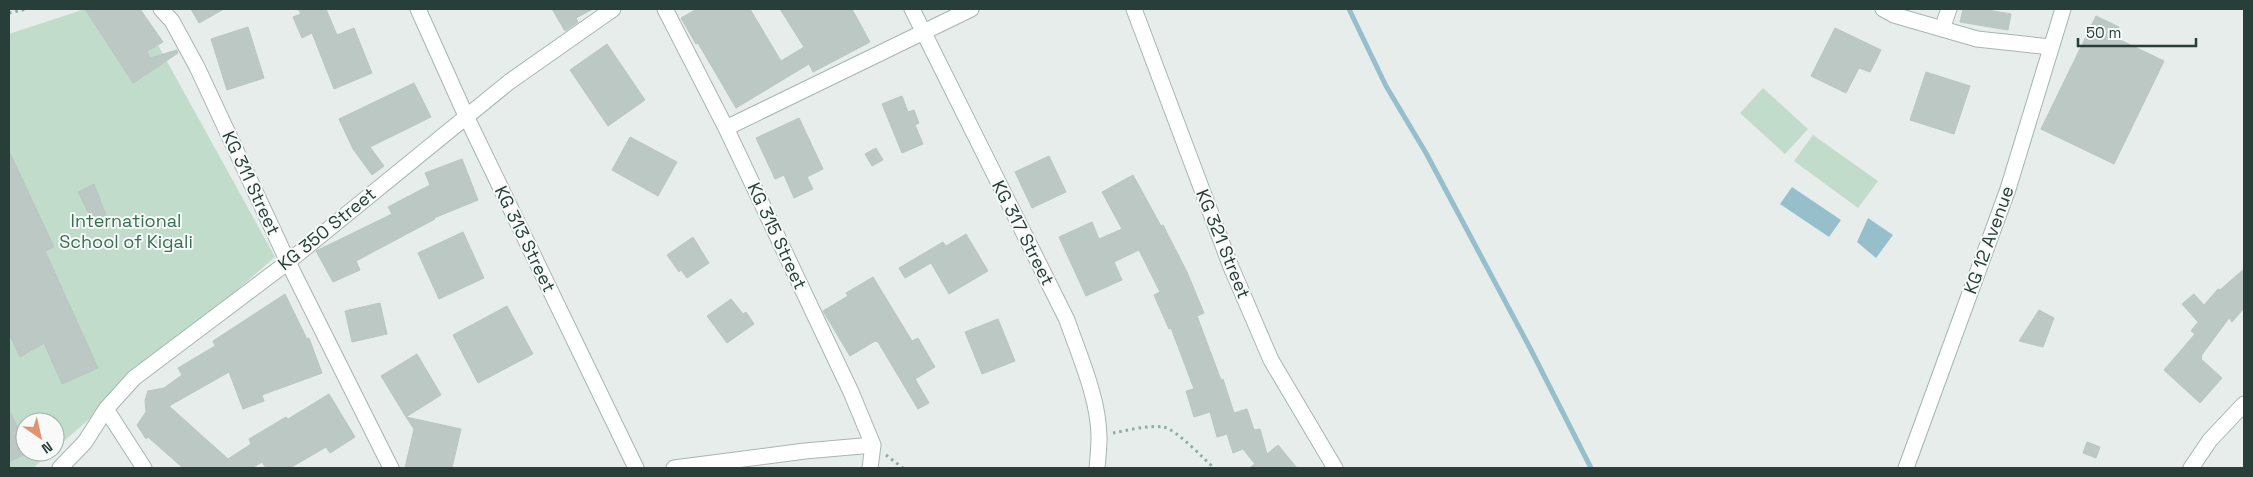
<svg xmlns="http://www.w3.org/2000/svg" width="2253" height="477" viewBox="0 0 2253 477" font-family="'Space Grotesk',sans-serif">
  <rect width="100%" height="100%" fill="#e6edeb"/>
  <path fill="#c2dccb" d="M 85,9 L 138,9 L 275,257 L 55,449 L 55,422 L 25,422 L 25,452 L 52,452 L 33,468 L 9,468 L 9,34 Z
    M 1763,88 L 1808,129 L 1785,154 L 1740,113 Z
    M 1813,135 L 1878,181 L 1858,208 L 1794,161 Z"/>
  <path fill="#96bfcb" d="M 1792,187 L 1841,220 L 1829,237 L 1780,204 Z
    M 1868,218 L 1893,235 L 1876,258 L 1857,242 Z"/>
  <g fill="none" stroke-linecap="round" stroke-linejoin="round">
    <path stroke="#96bfcb" stroke-width="5" d="M 1349,9 L 1386,86 L 1426,153 L 1530,348 L 1591,468"/>
  </g>
  <path fill="#bcc8c4" stroke="#b9c6c2" d="M 85,9 L 140,9 L 163,42 L 147,51 L 150,58 L 177,50 L 178,53 L 133,83 Z
    M 191,9 L 224,9 L 199,23 Z
    M 298,9 L 326,9 L 337,35 L 354,28 L 372,73 L 334,89 L 312,33 L 302,38 L 293,17 L 301,14 Z
    M 552,9 L 593,9 L 576,18 L 578,22 L 565,31 Z
    M 697,9 L 750,9 L 781,61 L 804,47 L 780,9 L 852,9 L 870,42 L 813,72 L 809,64 L 736,108 L 698,43 L 696,44 L 681,18 Z
    M 1963,9 L 1982,9 L 2011,14 L 2008,30 L 1960,22 Z
    M 2096,16 L 2119,27 L 2114,37 L 2164,61 L 2114,164 L 2041,129 Z
    M 248,27 L 264,78 L 227,90 L 211,39 Z
    M 1835,28 L 1881,50 L 1870,72 L 1859,68 L 1846,93 L 1811,76 Z
    M 607,44 L 645,100 L 608,126 L 570,70 Z
    M 1926,72 L 1970,86 L 1954,134 L 1910,120 Z
    M 414,83 L 431,117 L 370,147 L 384,166 L 372,175 L 353,149 L 339,119 Z
    M 902,96 L 908,112 L 914,110 L 919,123 L 915,125 L 923,144 L 902,153 L 882,104 Z
    M 799,118 L 823,169 L 807,177 L 813,189 L 794,198 L 784,175 L 775,179 L 756,138 Z
    M 630,137 L 677,162 L 658,196 L 612,170 Z
    M 876,148 L 883,160 L 872,166 L 865,154 Z
    M 9,151 L 54,247 L 45,251 L 98,368 L 62,384 L 44,343 L 20,357 L 9,334 Z
    M 1049,156 L 1066,192 L 1032,208 L 1015,172 Z
    M 462,159 L 478,200 L 434,218 L 435,219 L 356,261 L 360,270 L 333,282 L 316,251 L 392,214 L 388,207 L 430,185 L 425,173 Z
    M 1133,175 L 1161,226 L 1163,225 L 1187,272 L 1204,313 L 1197,316 L 1221,380 L 1223,379 L 1234,413 L 1247,409 L 1254,430 L 1260,429 L 1267,454 L 1278,445 L 1297,468 L 1249,468 L 1255,464 L 1243,449 L 1233,453 L 1227,434 L 1217,437 L 1210,412 L 1194,417 L 1186,391 L 1194,389 L 1171,328 L 1169,329 L 1154,295 L 1160,292 L 1139,250 L 1114,262 L 1122,280 L 1086,296 L 1059,237 L 1092,222 L 1099,239 L 1122,229 L 1102,192 Z
    M 94,184 L 106,215 L 92,220 L 78,192 Z
    M 463,232 L 484,278 L 439,299 L 418,253 Z
    M 966,234 L 988,271 L 949,294 L 931,263 L 905,278 L 899,268 L 943,242 L 946,246 Z
    M 693,237 L 709,263 L 687,278 L 681,270 L 679,272 L 667,255 Z
    M 2244,269 L 2244,308 L 2232,322 L 2229,318 L 2201,356 L 2202,357 L 2201,359 L 2222,378 L 2200,403 L 2164,370 L 2195,334 L 2191,331 L 2198,322 L 2182,304 L 2194,294 L 2204,305 L 2218,289 L 2220,290 Z
    M 873,277 L 912,341 L 918,338 L 935,367 L 915,379 L 929,403 L 918,409 L 878,342 L 875,341 L 850,356 L 823,311 L 848,296 L 846,293 Z
    M 285,294 L 307,339 L 309,338 L 322,373 L 262,395 L 264,401 L 243,409 L 229,372 L 169,406 L 228,459 L 251,444 L 249,439 L 286,417 L 288,419 L 329,394 L 355,437 L 330,453 L 326,447 L 290,468 L 266,468 L 262,462 L 252,468 L 183,468 L 148,437 L 146,439 L 137,425 L 146,412 L 145,400 L 148,391 L 164,388 L 182,375 L 178,368 L 215,346 L 213,341 Z
    M 731,299 L 743,314 L 746,312 L 754,324 L 727,343 L 707,316 Z
    M 380,303 L 387,334 L 352,342 L 345,311 Z
    M 507,306 L 533,354 L 478,383 L 453,335 Z
    M 2039,310 L 2054,318 L 2043,347 L 2019,341 Z
    M 998,319 L 1015,361 L 982,374 L 965,332 Z
    M 417,354 L 441,395 L 406,417 L 381,376 Z
    M 9,410 L 25,442 L 25,454 L 9,462 Z
    M 406,417 L 461,429 L 452,468 L 405,468 L 414,429 Z
    M 2087,442 L 2100,447 L 2096,458 L 2083,453 Z"/>
  <g fill="none" stroke-linecap="round" stroke-linejoin="round">
    <defs>
      <path id="minor" d="M 161,9 L 172,21 L 197,67 L 288,262 L 391,468
        M 418,9 L 466,116 L 636,468
        M 665,9 L 726,128 L 851,392 L 873,445 L 870,468
        M 912,9 L 1067,320 C 1079,355 1099,399 1099,437 C 1099,447 1098,458 1097,468
        M 1134,9 L 1231,267 L 1271,360 L 1335,468
        M 1883,9 L 1894,15 L 1977,39 L 2051,47
        M 1942,29 L 1949,9
        M 726,128 L 971,9
        M 106,409 L 144,468
        M 60,468 L 85,442 L 106,409 L 134,378 L 288,262 L 509,82 L 613,9
        M 674,468 L 805,451 L 873,445
        M 2191,468 L 2210,440 L 2244,404"/>
      <path id="secondary" d="M 1906,468 L 2008,189 L 2063,9"/>
    </defs>
    <use href="#minor" stroke="#a9b5b2" stroke-width="17"/>
    <use href="#secondary" stroke="#a3b5b0" stroke-width="17"/>
    <path stroke="#8bada4" stroke-width="3" stroke-dasharray="2.5 4" stroke-linecap="butt" d="M 9,13 L 27,9
      M 1113,433 C 1129,430 1147,425 1163,427 C 1175,428 1204,459 1214,468
      M 886,455 L 903,468"/>
    <use href="#minor" stroke="#fff" stroke-width="15"/>
    <use href="#secondary" stroke="#fff" stroke-width="15"/>
  </g>
  <g text-anchor="middle" stroke-width="4" stroke-linejoin="round" paint-order="stroke">
    <g font-size="18" fill="#273e39" stroke="#f7faf9">
      <text transform="translate(251 183) rotate(65)" y="6">KG 311 Street</text>
      <text transform="translate(327 229) rotate(-39)" y="6">KG 350 Street</text>
      <text transform="translate(1023 233) rotate(63)" y="6">KG 317 Street</text>
      <text transform="translate(777 236) rotate(65)" y="6">KG 315 Street</text>
      <text transform="translate(525 239) rotate(64)" y="6">KG 313 Street</text>
      <text transform="translate(1989 240) rotate(-70)" y="6">KG 12 Avenue</text>
      <text transform="translate(1223 244) rotate(68)" y="6">KG 321 Street</text>
    </g>
    <g font-size="18" fill="#367050" stroke="#f7faf9">
      <text x="126" y="227">International<tspan x="126" dy="21">School of Kigali</tspan></text>
    </g>
  </g>
  <rect width="2253" height="477" fill="none" stroke="#273e39" stroke-width="20"/>
  <g transform="translate(40 437) rotate(146)"><circle r="24" fill="#f7faf9" stroke="#a4afac"/>
  <path d="M0-4L9 19L0 12L-9 19Z" fill="#e19471"/>
  <text y="-8" font-size="14" font-weight="bold" text-anchor="middle" fill="#273e39">N</text>
  </g>
  <path d="M2078 38v8h118v-8" fill="none" stroke="#273e39" stroke-width="2.5"/>
  <text x="2086" y="38" font-size="15" fill="#273e39" stroke="#f7faf9" stroke-width="4" paint-order="stroke">50 m</text>
</svg>
